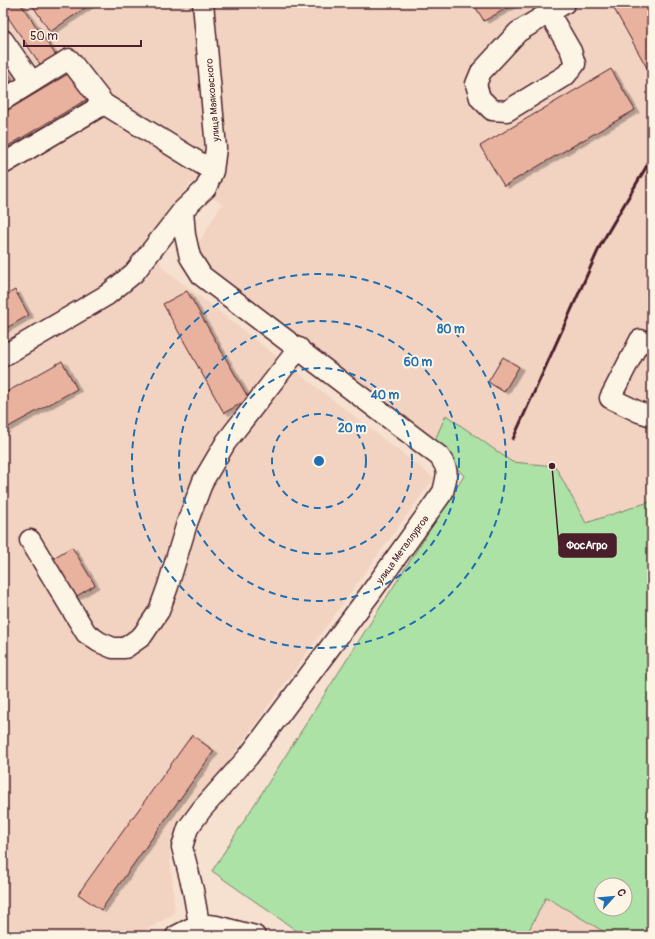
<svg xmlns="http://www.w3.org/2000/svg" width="655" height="939" viewBox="0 0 655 939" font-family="Pangolin,sans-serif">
  <defs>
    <filter id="shadow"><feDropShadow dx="4.5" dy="2.5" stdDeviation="0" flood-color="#0004"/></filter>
  </defs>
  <rect width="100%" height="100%" fill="#f6e1d0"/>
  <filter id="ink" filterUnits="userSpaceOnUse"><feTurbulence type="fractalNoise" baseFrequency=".025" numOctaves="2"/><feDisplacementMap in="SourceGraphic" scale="8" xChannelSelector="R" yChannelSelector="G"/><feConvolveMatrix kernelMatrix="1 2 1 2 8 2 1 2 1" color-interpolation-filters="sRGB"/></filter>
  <g filter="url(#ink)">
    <path fill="#f2d3c1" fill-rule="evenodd" d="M 3,3 L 652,3 L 652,936 L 304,936 L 212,871 L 464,476 L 190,257 L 222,204 L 190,183 L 149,242 L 164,269 L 434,478 L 169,843 L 175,913 L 136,936 L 3,936 ZM 601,885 L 625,885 L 625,909 L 601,909 Z"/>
    <path fill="#ace2a5" stroke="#7b8068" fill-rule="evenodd" d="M 446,415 L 512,462 L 555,466 L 586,523 L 652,501 L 652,936 L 611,936 L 546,897 L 526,936 L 304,936 L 212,871 L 464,476 L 434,442 ZM 601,885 L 625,885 L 625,909 L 601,909 Z"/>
    <path fill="#e9b29e" stroke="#4a1f2b" filter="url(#shadow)" d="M 3,3 L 20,3 L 57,57 L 42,67 L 3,10 Z
      M 31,3 L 92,3 L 50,32 Z
      M 473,3 L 516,3 L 484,21 Z
      M 621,3 L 652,3 L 652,74 L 651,75 L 613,7 Z
      M 3,66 L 12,80 L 3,86 Z
      M 611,69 L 635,110 L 504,186 L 480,146 Z
      M 73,71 L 89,98 L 3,149 L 3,113 Z
      M 15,290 L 29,315 L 3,330 L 3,297 Z
      M 187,291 L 249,399 L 224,413 L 163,304 Z
      M 503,357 L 519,367 L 504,392 L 488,382 Z
      M 62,361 L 77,389 L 3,430 L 3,394 Z
      M 72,547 L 95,585 L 72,599 L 48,561 Z
      M 192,735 L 214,751 L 101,910 L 78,894 Z"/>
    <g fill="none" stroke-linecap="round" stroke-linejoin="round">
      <defs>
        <path id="minor" d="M 549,13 L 571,51 L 575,64 L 566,75 L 507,111 L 492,110 L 480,98 L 476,84 L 481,72 L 518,32 L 565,3
          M 3,40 L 32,82
          M 3,100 L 69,59 L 104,104
          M 3,164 L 104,104 L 213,171
          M 183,210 L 185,235 L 190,257 L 202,276 L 439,456 C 450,471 447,475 443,492 L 370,594 L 248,757 L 202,809 L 188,828 L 182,847 L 193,890 L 199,924 L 197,936
          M 652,343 L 640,340 L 610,398 L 639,412 L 652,416
          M 3,356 L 107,295 L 134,273 L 183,210 L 206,188 L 213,171 L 216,148 L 203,3
          M 30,540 L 86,633 L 99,642 L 113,648 L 125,648 L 142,636 L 159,611 L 168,586 L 187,523 L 203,481 L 226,442 L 299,348
          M 199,924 L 216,926 L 255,936
          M 176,936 L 199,924"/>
      </defs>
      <use href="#minor" stroke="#4a1f2b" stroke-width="23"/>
      <use href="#minor" stroke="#fcf5e5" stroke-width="20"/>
      <path stroke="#4a1f2b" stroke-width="3" d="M 513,439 L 601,244 L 652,157"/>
    </g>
  </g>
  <g fill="none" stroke="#1f6fb2" stroke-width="2" stroke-dasharray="7 5">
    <circle cx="319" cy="461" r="47"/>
    <circle cx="319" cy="461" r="93"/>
    <circle cx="319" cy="461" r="140"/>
    <circle cx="319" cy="461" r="187"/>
  </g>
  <g text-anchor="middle" stroke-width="4" stroke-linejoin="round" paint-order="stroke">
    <g font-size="10" fill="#4a1f2b" stroke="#fcf5e5">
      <text transform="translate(212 100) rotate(-95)" y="4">улица Маяковского</text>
      <text transform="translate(402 549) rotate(-54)" y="4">улица Металлургов</text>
    </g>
  </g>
  <circle cx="319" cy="461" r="6" fill="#1f6fb2" stroke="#fcf5e5" stroke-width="2"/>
  <g font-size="12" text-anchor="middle" font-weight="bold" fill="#1f6fb2" stroke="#fcf5e5" stroke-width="4" stroke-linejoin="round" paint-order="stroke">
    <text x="451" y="333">80 m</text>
    <text x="418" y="366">60 m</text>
    <text x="385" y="399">40 m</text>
    <text x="352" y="432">20 m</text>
  </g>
  <path fill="none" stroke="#4a1f2b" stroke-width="1.5" d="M552 466L559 546"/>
  <circle fill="#4a1f2b" stroke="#fcf5e5" stroke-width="1.5" cx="552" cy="466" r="4"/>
  <rect fill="#4a1f2b" stroke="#4a1f2b" stroke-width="1.5" x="559" y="534" width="57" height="23" rx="4"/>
  <g font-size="11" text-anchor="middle" font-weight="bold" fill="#fff">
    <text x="587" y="549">ФосАгро</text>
  </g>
  <rect width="655" height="939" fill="none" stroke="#fcf5e5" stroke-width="16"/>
  <rect x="8" y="8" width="639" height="923" fill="none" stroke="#4a1f2b" stroke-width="1.5" filter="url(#ink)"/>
  <g transform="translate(613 897) rotate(63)"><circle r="19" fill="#fcf5e5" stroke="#b59f9b"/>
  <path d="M0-3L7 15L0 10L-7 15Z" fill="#1f6fb2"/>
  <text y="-6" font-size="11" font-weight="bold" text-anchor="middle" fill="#4a1f2b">С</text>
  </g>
  <path d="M24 40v6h117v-6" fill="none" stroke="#4a1f2b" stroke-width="2"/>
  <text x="30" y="40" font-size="12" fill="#4a1f2b" stroke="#fcf5e5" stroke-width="3" paint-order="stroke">50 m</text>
</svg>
